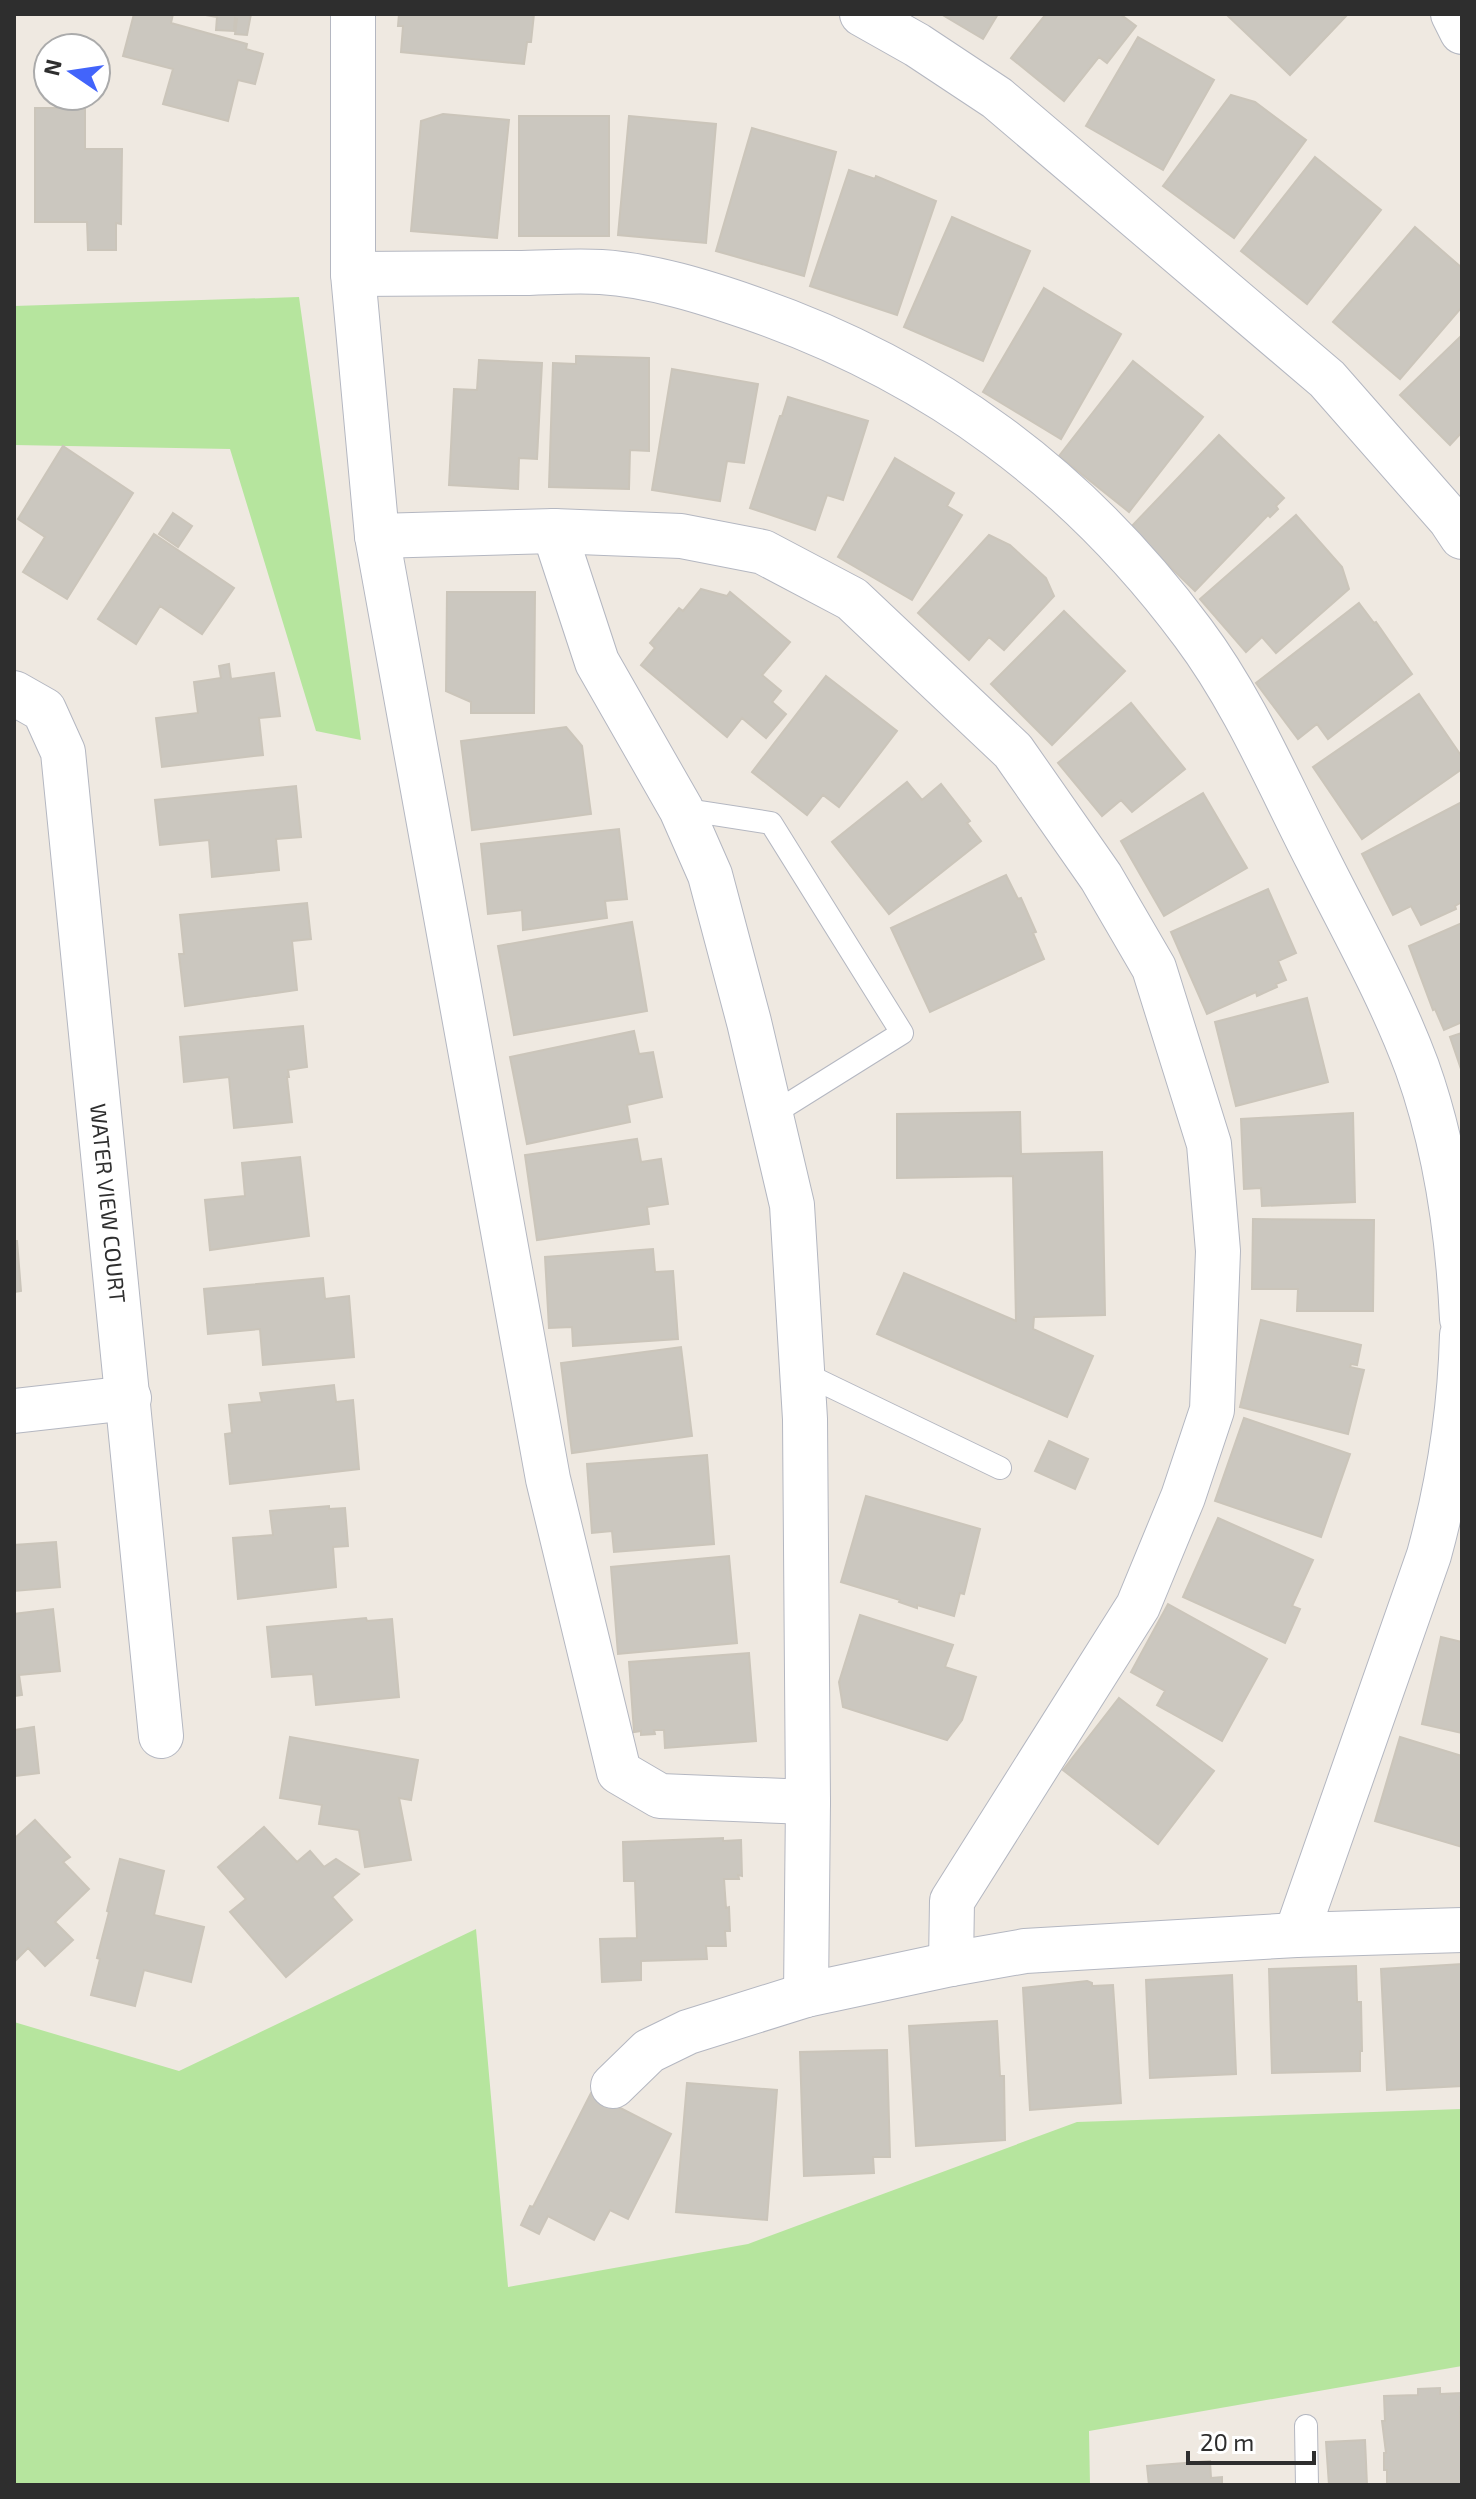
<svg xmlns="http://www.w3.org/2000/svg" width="1476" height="2499" viewBox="0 0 1476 2499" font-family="'Exo 2',sans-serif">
  <rect width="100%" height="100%" fill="#efe9e1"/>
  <path fill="#b6e59e" d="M 299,297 L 361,740 L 316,731 L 230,449 L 14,445 L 14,306 Z
    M 476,1929 L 508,2287 L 748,2244 L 1077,2122 L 1462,2109 L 1462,2366 L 1089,2431 L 1090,2485 L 14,2485 L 14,2022 L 179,2071 Z"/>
  <path fill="#cbc7bf" stroke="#cbc5ba" stroke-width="2" d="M 134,14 L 173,14 L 171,23 L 247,44 L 246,49 L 263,54 L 255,84 L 238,80 L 228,121 L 163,104 L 173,69 L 123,56 Z
    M 200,14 L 251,14 L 247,35 L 235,34 L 237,19 L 235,18 L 234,31 L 216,30 L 217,17 Z
    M 399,14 L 534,14 L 531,42 L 527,42 L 524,64 L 401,52 L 403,26 L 398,26 Z
    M 941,14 L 998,14 L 983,39 Z
    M 1046,14 L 1120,14 L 1136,26 L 1107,63 L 1099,57 L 1064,101 L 1011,58 Z
    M 1230,14 L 1348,14 L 1290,75 L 1228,16 Z
    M 1138,37 L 1214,80 L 1163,170 L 1086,126 Z
    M 1231,95 L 1255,102 L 1306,140 L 1234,238 L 1163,186 Z
    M 35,108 L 85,108 L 85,149 L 122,149 L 121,224 L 116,223 L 116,250 L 88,250 L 87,222 L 35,222 Z
    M 443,114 L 509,120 L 497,238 L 411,231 L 421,121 Z
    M 519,116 L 609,116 L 609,236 L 519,236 Z
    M 629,116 L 716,124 L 706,243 L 618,235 Z
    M 752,128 L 836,152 L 804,276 L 716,251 Z
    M 1315,157 L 1381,210 L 1307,304 L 1241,251 Z
    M 849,170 L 875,179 L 876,176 L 936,201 L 897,315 L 810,286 Z
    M 952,217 L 1030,251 L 983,361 L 904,327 Z
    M 1415,227 L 1462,268 L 1462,307 L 1400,379 L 1333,322 Z
    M 1044,288 L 1121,334 L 1061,439 L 983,392 Z
    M 1462,335 L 1462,432 L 1450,445 L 1400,395 Z
    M 576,356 L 649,358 L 649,451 L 630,450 L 629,489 L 549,487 L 553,363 L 576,364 Z
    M 479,360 L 542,363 L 537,459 L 519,458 L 518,489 L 449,485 L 454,389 L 477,390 Z
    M 1133,361 L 1203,417 L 1129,512 L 1059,456 Z
    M 672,369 L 758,384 L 744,463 L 727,461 L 720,501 L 652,490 Z
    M 788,397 L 868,421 L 843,500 L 827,495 L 815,530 L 750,508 L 780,416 L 782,416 Z
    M 1219,435 L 1284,498 L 1276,506 L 1278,509 L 1270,517 L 1268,515 L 1195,591 L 1130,528 Z
    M 63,446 L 133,493 L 67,599 L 23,572 L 45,537 L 18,519 Z
    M 895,458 L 954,493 L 947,506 L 962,515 L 912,600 L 838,557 Z
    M 173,513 L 192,526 L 178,547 L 159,534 Z
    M 1296,515 L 1342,567 L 1349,589 L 1276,653 L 1262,637 L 1246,652 L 1200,599 Z
    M 154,534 L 234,588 L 202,634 L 160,606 L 136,644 L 98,619 Z
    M 989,535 L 1010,545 L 1046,578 L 1054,596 L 1004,650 L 989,637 L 969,660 L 918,613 Z
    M 701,589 L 727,596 L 730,592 L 790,642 L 762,675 L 781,691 L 772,702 L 786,714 L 766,738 L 742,718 L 727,737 L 641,665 L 655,648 L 650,643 L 679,608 L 683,611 Z
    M 447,592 L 535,592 L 534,713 L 471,713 L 471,702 L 446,691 Z
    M 1359,603 L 1374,623 L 1376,622 L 1412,674 L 1328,739 L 1317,724 L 1298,739 L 1256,683 Z
    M 1064,611 L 1125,671 L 1052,745 L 991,684 Z
    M 229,664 L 231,679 L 274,673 L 280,716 L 259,718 L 263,755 L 162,767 L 156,718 L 198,713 L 194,682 L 221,678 L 219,666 Z
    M 826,676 L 897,731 L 839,807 L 823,795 L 807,815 L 752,772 Z
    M 1419,694 L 1462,757 L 1462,769 L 1362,839 L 1313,767 Z
    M 1131,703 L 1185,769 L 1132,812 L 1121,800 L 1102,816 L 1058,763 Z
    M 566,727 L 582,746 L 591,814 L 472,830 L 461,741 Z
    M 907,782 L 922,800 L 941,784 L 970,821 L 967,823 L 981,841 L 889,914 L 832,842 Z
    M 296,786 L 301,837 L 276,839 L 279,870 L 212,877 L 209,840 L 160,845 L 155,800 Z
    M 1203,793 L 1247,868 L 1164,916 L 1121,841 Z
    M 1462,802 L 1462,902 L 1455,906 L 1456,909 L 1421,925 L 1411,906 L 1393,915 L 1362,854 Z
    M 619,829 L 627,899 L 605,901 L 607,918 L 523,930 L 522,910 L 488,914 L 481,844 Z
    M 1006,875 L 1018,899 L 1021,898 L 1036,932 L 1033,933 L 1044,959 L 930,1012 L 891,928 Z
    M 1268,889 L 1296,953 L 1278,961 L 1286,980 L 1276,984 L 1277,987 L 1257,996 L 1256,992 L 1207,1014 L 1171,932 Z
    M 307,903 L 311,939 L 292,941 L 297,990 L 185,1006 L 179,954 L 184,954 L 180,915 Z
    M 632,922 L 647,1011 L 514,1035 L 498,946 Z
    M 1462,923 L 1462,1022 L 1444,1030 L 1435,1009 L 1433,1010 L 1409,946 Z
    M 1307,998 L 1328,1082 L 1236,1106 L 1215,1022 Z
    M 303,1026 L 307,1067 L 288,1070 L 289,1077 L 287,1077 L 292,1122 L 234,1128 L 229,1077 L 184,1082 L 180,1037 Z
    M 634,1031 L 639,1054 L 653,1052 L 662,1097 L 627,1105 L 630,1122 L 527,1144 L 510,1057 Z
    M 1462,1033 L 1462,1072 L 1450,1037 Z
    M 1020,1112 L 1021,1154 L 1102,1152 L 1105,1315 L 1034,1317 L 1033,1329 L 1093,1356 L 1067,1417 L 877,1334 L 904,1273 L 1016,1321 L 1013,1176 L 897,1178 L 897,1114 Z
    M 1353,1113 L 1355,1202 L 1262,1206 L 1261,1188 L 1244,1189 L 1241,1119 Z
    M 637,1139 L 641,1162 L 661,1159 L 668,1204 L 647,1207 L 649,1224 L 537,1240 L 525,1155 Z
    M 300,1157 L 309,1236 L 210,1250 L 205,1200 L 245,1196 L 242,1163 Z
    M 1253,1219 L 1374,1220 L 1373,1311 L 1297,1311 L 1298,1289 L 1252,1289 Z
    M 14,1241 L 17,1241 L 21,1291 L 14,1292 Z
    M 653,1249 L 655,1272 L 673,1271 L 678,1339 L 573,1346 L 572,1327 L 549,1328 L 545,1257 Z
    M 323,1278 L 325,1299 L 349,1296 L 354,1357 L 263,1365 L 260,1329 L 208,1334 L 204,1289 Z
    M 1261,1320 L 1361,1345 L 1357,1365 L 1351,1364 L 1350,1367 L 1364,1370 L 1348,1434 L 1240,1407 Z
    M 681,1347 L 692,1436 L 572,1453 L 561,1363 Z
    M 334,1385 L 336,1402 L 353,1400 L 359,1469 L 230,1484 L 225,1434 L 232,1433 L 229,1405 L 262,1402 L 260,1393 Z
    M 1244,1418 L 1350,1454 L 1321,1537 L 1215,1501 Z
    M 1049,1441 L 1088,1459 L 1075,1489 L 1035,1471 Z
    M 707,1455 L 714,1544 L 614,1552 L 612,1531 L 592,1533 L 587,1464 Z
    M 866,1496 L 980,1529 L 964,1594 L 960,1593 L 954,1616 L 917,1605 L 917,1608 L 899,1602 L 900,1600 L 841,1582 Z
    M 329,1506 L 329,1509 L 345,1508 L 348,1546 L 333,1547 L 336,1587 L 238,1599 L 233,1538 L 273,1535 L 270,1511 Z
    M 1218,1518 L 1313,1560 L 1292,1606 L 1300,1609 L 1285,1643 L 1183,1597 Z
    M 56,1542 L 60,1587 L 14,1591 L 14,1545 Z
    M 729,1556 L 737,1643 L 618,1654 L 611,1567 Z
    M 1168,1604 L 1267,1659 L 1222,1741 L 1157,1705 L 1165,1691 L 1131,1672 Z
    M 53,1609 L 60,1671 L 19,1675 L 22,1695 L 14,1696 L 14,1614 Z
    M 860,1615 L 953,1645 L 945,1667 L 976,1677 L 962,1720 L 947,1740 L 843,1707 L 839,1682 Z
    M 366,1618 L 367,1621 L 392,1619 L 399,1697 L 316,1705 L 313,1674 L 272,1677 L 267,1627 Z
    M 1441,1637 L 1462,1642 L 1462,1733 L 1422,1724 Z
    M 749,1653 L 756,1741 L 665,1748 L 664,1730 L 654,1730 L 655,1734 L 641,1735 L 641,1731 L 634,1732 L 629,1662 Z
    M 1119,1698 L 1214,1771 L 1158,1844 L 1063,1770 Z
    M 34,1727 L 39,1773 L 14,1776 L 14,1730 Z
    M 290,1737 L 418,1760 L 411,1800 L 399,1798 L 411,1860 L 365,1867 L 359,1830 L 319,1824 L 322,1805 L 280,1798 Z
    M 1400,1737 L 1462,1756 L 1462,1847 L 1375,1821 Z
    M 35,1820 L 70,1857 L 63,1862 L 89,1889 L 55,1922 L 73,1940 L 45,1966 L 28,1948 L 14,1962 L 14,1839 Z
    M 264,1827 L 297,1862 L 310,1851 L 324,1867 L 336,1859 L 359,1874 L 332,1897 L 352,1920 L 286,1977 L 230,1912 L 246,1899 L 218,1867 Z
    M 723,1838 L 723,1841 L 741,1840 L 742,1876 L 738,1875 L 739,1879 L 724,1879 L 726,1908 L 729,1907 L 730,1931 L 725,1931 L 726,1946 L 706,1946 L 707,1959 L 641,1961 L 641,1980 L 602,1982 L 600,1939 L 637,1938 L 635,1881 L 624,1881 L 623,1842 Z
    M 120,1859 L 164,1871 L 154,1915 L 204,1927 L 191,1982 L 144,1970 L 135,2006 L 91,1995 L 100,1959 L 97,1958 L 109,1912 L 107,1911 Z
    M 1462,1964 L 1462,2086 L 1387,2090 L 1381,1969 Z
    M 1356,1966 L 1357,2002 L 1361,2002 L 1362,2051 L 1360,2051 L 1360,2071 L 1272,2073 L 1269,1969 Z
    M 1232,1975 L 1236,2074 L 1150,2078 L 1146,1980 Z
    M 1087,1981 L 1092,1983 L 1092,1986 L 1113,1985 L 1121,2103 L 1030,2110 L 1023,1988 Z
    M 997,2021 L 1000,2076 L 1004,2076 L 1005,2140 L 916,2146 L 909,2026 Z
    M 887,2050 L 890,2157 L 873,2157 L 874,2173 L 804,2176 L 800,2052 Z
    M 687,2083 L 777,2090 L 767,2220 L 676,2212 Z
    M 591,2093 L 671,2134 L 628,2219 L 610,2210 L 594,2240 L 548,2216 L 539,2234 L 521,2225 L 530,2206 L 533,2207 Z
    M 1440,2388 L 1440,2394 L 1462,2393 L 1462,2407 L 1460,2407 L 1462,2485 L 1387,2485 L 1387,2470 L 1384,2470 L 1384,2453 L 1386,2453 L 1382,2421 L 1385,2421 L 1384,2396 L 1418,2395 L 1418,2389 Z
    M 1365,2440 L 1367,2485 L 1329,2485 L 1326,2442 Z
    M 1210,2461 L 1211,2478 L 1222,2477 L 1222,2485 L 1149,2485 L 1147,2466 Z"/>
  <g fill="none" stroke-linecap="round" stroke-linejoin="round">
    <defs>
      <path id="service" d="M 681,809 L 771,823 L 902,1033 L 771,1115
        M 803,1373 L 1000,1468
        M 1306,2426 L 1307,2485"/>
      <g id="minor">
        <path d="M 353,14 L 353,274 L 377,536 L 548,1479 L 619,1772 L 660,1796 L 808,1802"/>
        <path d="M 862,14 L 917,45 L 997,98 L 1327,379 L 1450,519 L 1462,537"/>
        <path d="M 1453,14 L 1462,32"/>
        <path d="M 353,274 C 407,274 461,273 516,273 C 544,273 573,270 601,272 C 651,275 705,292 751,308 C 933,371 1078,478 1193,633 C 1244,701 1278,782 1317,858 C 1351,926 1390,994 1417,1067 C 1446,1148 1458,1233 1462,1319"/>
        <path d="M 554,531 L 597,662 L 681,809 L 710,875 L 749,1022 L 792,1205 L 805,1419 L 808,1802 L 806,1995"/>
        <path d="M 377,536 L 554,531 L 681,536 L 763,552 L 852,599 L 1013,751 L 1101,877 L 1154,968 L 1209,1144 L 1218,1251 L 1212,1410 L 1183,1497 L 1138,1606 L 952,1901 L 951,1964"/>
        <path id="s1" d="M 14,693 L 44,710 L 63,752 L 161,1736"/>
        <path d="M 1296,1935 L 1429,1555 C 1449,1482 1460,1410 1462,1335"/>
        <path d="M 613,2086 L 649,2051 L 688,2032 L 806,1995 L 951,1964 L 1025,1951 L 1296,1935 L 1462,1930"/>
      </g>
      <path id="tertiary" d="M 14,1411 L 129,1398"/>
    </defs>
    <use href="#service" stroke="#b4b7c1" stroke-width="24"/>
    <use href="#minor" stroke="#b4b7c1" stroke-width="46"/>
    <use href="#tertiary" stroke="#b4b7c1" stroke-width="46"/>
    <use href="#service" stroke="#fff" stroke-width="22"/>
    <use href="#minor" stroke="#fff" stroke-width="44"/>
    <use href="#tertiary" stroke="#fff" stroke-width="44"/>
  </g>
  <g text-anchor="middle" stroke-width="8" stroke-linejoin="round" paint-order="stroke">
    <g font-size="22" fill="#2e2e2e" stroke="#fff">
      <text dy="8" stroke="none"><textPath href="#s1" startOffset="534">WATER VIEW COURT</textPath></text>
    </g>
  </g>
  <rect width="1476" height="2499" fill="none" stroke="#2e2e2e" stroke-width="32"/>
  <g transform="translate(72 72) rotate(283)"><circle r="38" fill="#ffffff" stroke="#ababab" stroke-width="2"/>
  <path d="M0-6L14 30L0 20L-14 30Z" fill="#4264fb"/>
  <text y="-12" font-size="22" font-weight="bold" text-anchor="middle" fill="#2e2e2e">N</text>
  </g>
  <path d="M1188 2451v12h126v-12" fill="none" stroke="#2e2e2e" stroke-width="4"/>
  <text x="1200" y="2451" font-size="24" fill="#2e2e2e" stroke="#ffffff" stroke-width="6" paint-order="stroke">20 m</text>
</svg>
